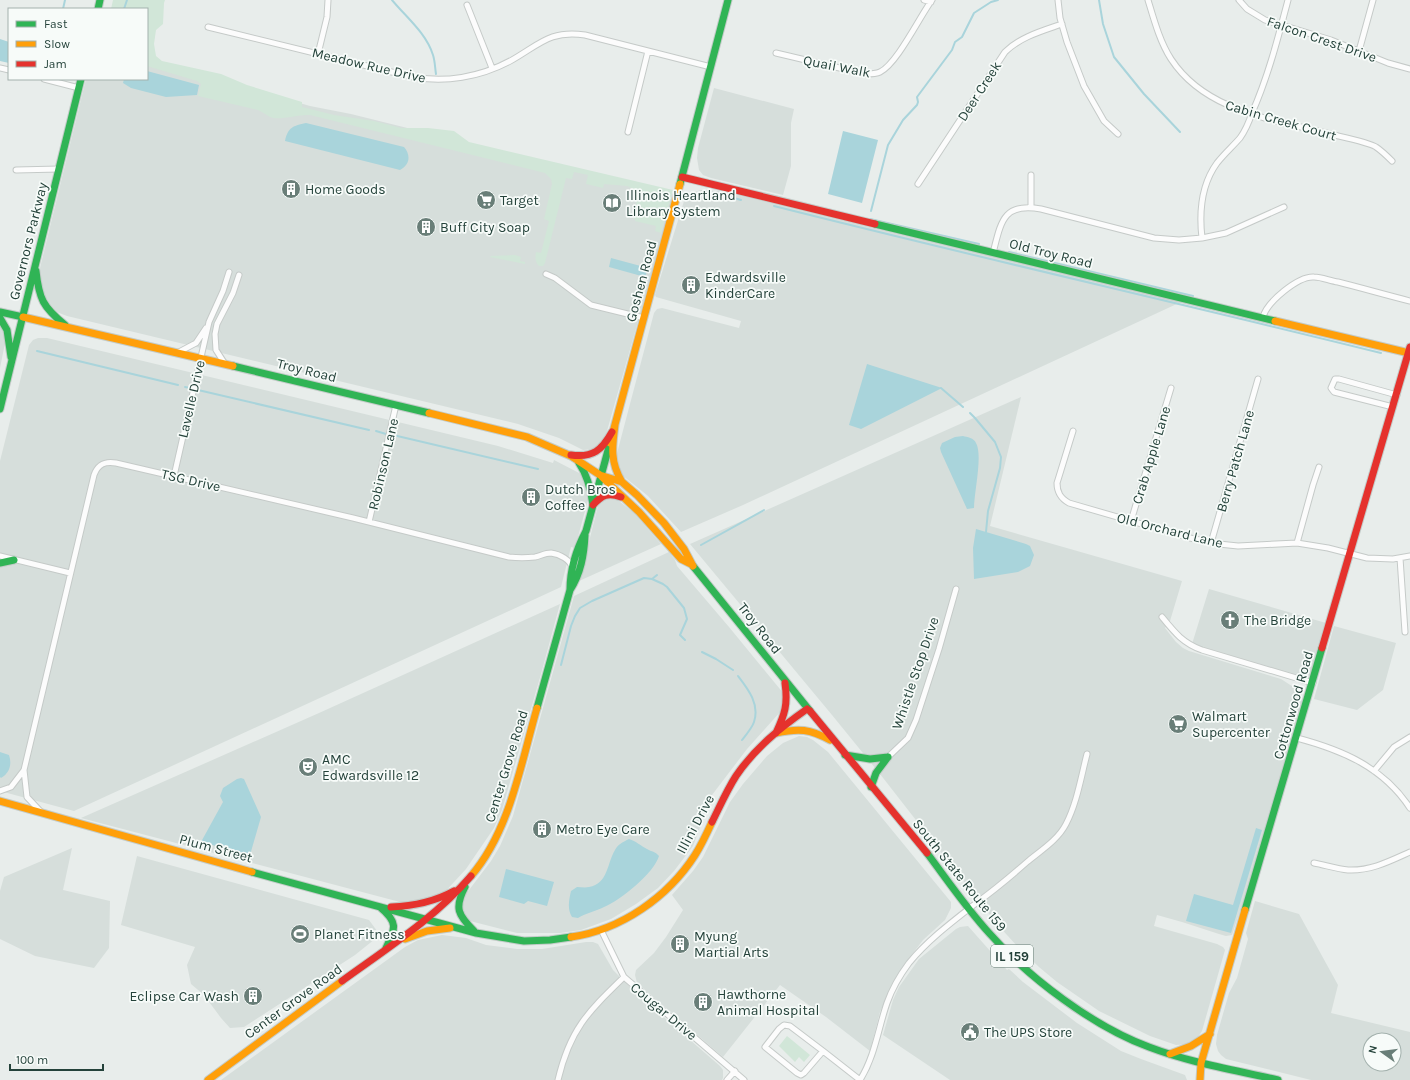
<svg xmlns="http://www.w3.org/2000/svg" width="1410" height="1080" viewBox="0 0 1410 1080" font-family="Karla,sans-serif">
  <rect width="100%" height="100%" fill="#e8edeb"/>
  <path fill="#d6dedb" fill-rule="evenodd" d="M 147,63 L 236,85 L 310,106 L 351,114 L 674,194 L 605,438 L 603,443 L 594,449 L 583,450 L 559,438 L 518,424 L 67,316 L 54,311 L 45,302 L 41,282 L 40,268 L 86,79 L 147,79 Z
    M 714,88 L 794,109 L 791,123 L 791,166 L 783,195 L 711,178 L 703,175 L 699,170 L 697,158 L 698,148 Z
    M 701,190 L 719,191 L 758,200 L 1181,302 L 743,505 L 681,532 L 648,496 L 622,475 L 618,469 L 616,457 L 654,313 L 657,309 L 662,308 L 739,328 L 741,321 L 656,297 L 655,295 L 684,201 L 688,194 Z
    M 0,323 L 3,325 L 5,343 L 0,368 Z
    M 38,338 L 47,338 L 498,446 L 553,463 L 554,460 L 583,475 L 588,490 L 588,500 L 575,548 L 571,547 L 561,587 L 74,811 L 0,791 L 0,461 L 29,345 L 33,340 Z
    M 1021,397 L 990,526 L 1182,581 L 1170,621 L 1165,628 L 1176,642 L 1183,648 L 1189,651 L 1281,679 L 1298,690 L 1302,695 L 1303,701 L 1273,806 L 1248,887 L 1232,935 L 1226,936 L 1219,934 L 1182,922 L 1157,915 L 1154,926 L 1217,944 L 1223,947 L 1225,950 L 1202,1031 L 1196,1040 L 1188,1044 L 1176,1045 L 1150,1036 L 1099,1011 L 1057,982 L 1039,967 L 1017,946 L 997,924 L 880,774 L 832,715 L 690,544 Z
    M 615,498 L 633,512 L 661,544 L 579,581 L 598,506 L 602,501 L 606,499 Z
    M 669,552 L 675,560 L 677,566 L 729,627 L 784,694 L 781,711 L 747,749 L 712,795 L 693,846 L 674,871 L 658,888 L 636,904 L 611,919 L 581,930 L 560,933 L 517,933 L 470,921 L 464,917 L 462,912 L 462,905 L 466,894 L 491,861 L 500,846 L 513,816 L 574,596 Z
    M 1209,589 L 1326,623 L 1311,675 L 1309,678 L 1305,678 L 1192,644 Z
    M 560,604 L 541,674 L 502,810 L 494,828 L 466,869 L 443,894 L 435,898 L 410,903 L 400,902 L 81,818 L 319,713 Z
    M 1334,626 L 1396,643 L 1383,690 L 1357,710 L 1314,699 Z
    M 799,736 L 807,737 L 813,740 L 828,752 L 951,902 L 951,908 L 945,920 L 923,940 L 901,969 L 893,983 L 880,1012 L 870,1051 L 826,1017 L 780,985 L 723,1057 L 637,983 L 635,975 L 636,970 L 654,953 L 666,937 L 683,910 L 672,895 L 693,871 L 703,857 L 730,802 L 743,784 L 767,756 L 783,743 Z
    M 72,848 L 63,890 L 110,901 L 109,948 L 94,968 L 35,956 L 0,939 L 0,891 L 4,877 Z
    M 137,856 L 369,920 L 380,935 L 355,955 L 244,1027 L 230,1028 L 221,1018 L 204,995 L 191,984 L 187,965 L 195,947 L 121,925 Z
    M 1255,901 L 1299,914 L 1338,985 L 1331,1013 L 1410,1032 L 1410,1080 L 1311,1080 L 1226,1059 L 1221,1055 L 1218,1051 L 1216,1044 L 1217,1035 L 1229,993 L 1237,978 L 1248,939 L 1246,933 ZM 1370,1040 L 1394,1040 L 1394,1064 L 1370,1064 Z
    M 968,926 L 1007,970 L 1009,969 L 1023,982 L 1077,1023 L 1121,1051 L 1141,1059 L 1185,1075 L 1187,1080 L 950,1080 L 883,1035 L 893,1000 L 899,987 L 919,959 L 956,929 L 960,927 Z
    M 442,935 L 466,938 L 486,945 L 517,949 L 542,949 L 586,942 L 593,942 L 598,944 L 613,970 L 636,993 L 720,1066 L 723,1070 L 723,1078 L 722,1080 L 221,1080 L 405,947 L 418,940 Z"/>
  <path fill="#d1e6d8" d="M 113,0 L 165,0 L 164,3 L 163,24 L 156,30 L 154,44 L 156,56 L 162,61 L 221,74 L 247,85 L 302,102 L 302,107 L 334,115 L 374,121 L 401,128 L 428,128 L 454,131 L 469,142 L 673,190 L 661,233 L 655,231 L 656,226 L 635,221 L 635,219 L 633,218 L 639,191 L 627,186 L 604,184 L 603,188 L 586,184 L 588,175 L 574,172 L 572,179 L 566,178 L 545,263 L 543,266 L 539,266 C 535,262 535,257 536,252 L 541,253 L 549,221 L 544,219 L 552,184 L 551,179 L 545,173 L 310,115 C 299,114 279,121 270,117 C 266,115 263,112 258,110 L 198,96 L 201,84 L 197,81 L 147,66 L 147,9 L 111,9 Z
    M 515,255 L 521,257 L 520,261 L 525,262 L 525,264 L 490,257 L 491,256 Z
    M 787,1036 L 810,1055 L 804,1062 L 799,1057 L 795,1062 L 779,1046 Z"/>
  <path fill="#a9d4db" d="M 0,39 L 9,42 L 9,63 L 0,61 Z
    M 147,71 L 199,85 L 197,95 L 166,97 L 131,88 L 123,83 L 124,79 L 147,79 Z
    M 306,123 L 404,147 C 411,155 410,165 400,170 L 285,141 C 288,127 293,126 306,123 Z
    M 843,131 L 878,140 L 862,203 L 828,194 Z
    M 611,258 L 648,268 L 645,277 L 609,267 Z
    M 867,364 L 942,388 L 861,429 L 849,425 Z
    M 963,436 C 967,437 974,438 976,443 C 983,455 974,492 974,508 L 967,509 L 941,452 L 940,448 L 942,443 L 955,437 Z
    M 976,529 L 1026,544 L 1030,546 L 1034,555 L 1030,566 L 1018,572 L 974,579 L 973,548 Z
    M 0,752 L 9,755 C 12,764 10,773 1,778 L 0,777 Z
    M 241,778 L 244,779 L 261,817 L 250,855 L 201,842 L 223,802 L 220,796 L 223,788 L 237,779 Z
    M 1256,828 L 1262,830 L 1231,933 L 1186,921 L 1194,894 L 1233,905 Z
    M 629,839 C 636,841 641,846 647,849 C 652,852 655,851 659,856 C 654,873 621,900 604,907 C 596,911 586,913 578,918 L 572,917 C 567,909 569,900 571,891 L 577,887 C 581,887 585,888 589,887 C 608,884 607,863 615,850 C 618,844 623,842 629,839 Z
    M 506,869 L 554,882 L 547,906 L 528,901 L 524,904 L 499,897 Z"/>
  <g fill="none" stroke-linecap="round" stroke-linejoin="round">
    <path stroke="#a9d4db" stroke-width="2" d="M 392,0 C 407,18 426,33 433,55 C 435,61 435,68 436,74
      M 1099,0 L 1103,24 L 1114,57 L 1144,94 L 1180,132
      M 63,9 L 65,0
      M 124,9 L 127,0
      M 720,194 L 741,200
      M 774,206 C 976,257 1179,303 1381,353
      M 871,211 L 888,145 L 903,120 L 917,105 L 918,102 L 917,97 L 952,50 L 955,42 L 962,37 L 974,13 L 991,2 L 998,0
      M 870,219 L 979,244
      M 1009,252 L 1193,296
      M 37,351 L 178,385
      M 185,387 L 190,388
      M 941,388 L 963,407
      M 198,390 L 369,430
      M 970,413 L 975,418 L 995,442 L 1001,457 L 1000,468 L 988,511 L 986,532
      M 376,431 L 386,434
      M 393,435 L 538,469
      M 701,545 L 764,510
      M 652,579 L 663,584 L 667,587 L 684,608 L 687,619 L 680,635 L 685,640
      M 702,652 L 716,659 L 733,670
      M 561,665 L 571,626 L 575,616 L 580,608 L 592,601 L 644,578 L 652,579 L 657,575
      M 738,676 C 748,689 760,704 754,722 C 752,728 746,735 742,740"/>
    <defs>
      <path id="street" d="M 924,0 L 931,2
        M 1058,0 L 1060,18 L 1067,42 L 1084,86 L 1104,121 L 1118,134
        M 1148,0 C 1154,20 1160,42 1171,59 C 1205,111 1271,119 1326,133 C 1337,136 1369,142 1376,147 C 1382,151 1387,156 1392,161
        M 1239,0 L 1247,9 L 1265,20 L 1331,40 L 1388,63 L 1410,69
        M 467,5 L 492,68
        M 208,27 L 408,76 C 444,84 481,77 512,60 C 540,44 550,30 585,35 L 711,67
        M 1359,51 L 1373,0
        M 776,53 L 865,74 C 870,74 876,74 880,72 C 897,64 920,16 932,0
        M 318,54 L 327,17 L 328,0
        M 0,68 L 9,70
        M 44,79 L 79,88
        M 628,132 L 648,51
        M 16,170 L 59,169
        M 1031,175 L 1031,207
        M 918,184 L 1005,52 C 1020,37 1042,31 1062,24
        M 1202,238 C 1199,212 1201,185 1217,163 C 1224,154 1233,146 1240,138 C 1245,131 1249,122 1252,113 C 1268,77 1278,38 1288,0
        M 993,253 C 1001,222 1003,202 1041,209 L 1154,238 L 1179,240 L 1202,238 L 1226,233 L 1284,207
        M 546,274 L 555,278 L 591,305 L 644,318
        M 1263,317 C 1267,302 1298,276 1314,277 C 1322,277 1330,281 1338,282 C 1362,288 1386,295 1410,301
        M 177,353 L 196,343 L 206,328
        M 225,364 L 216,350 L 215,334 L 217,324 L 233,293 L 239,275
        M 1393,407 L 1334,392 L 1331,388 L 1335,379 L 1339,379 L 1397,395
        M 1073,431 L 1057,483 C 1057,492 1060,498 1069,503 L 1190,538 L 1219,544 L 1238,546 L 1297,543 L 1328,548 L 1367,558 L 1393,559 L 1410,556
        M 174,476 L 209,322 L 223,291 L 229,272
        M 1131,521 L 1171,388
        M 369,522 L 396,405
        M 1211,543 L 1258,379
        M 1297,543 L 1313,485 L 1319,467
        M 0,556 L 70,573
        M 1400,558 L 1405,632
        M 1162,617 C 1175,633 1183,643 1202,650 L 1313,683
        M 1297,738 C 1342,750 1383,767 1410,808
        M 888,757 L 908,738 L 916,720 L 939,649 L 956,589
        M 24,770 L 27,797 L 41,812
        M 1374,771 L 1394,747 L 1410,737
        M 0,791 L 11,787 L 24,770 L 94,475 C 98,464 105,461 116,463 L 353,518 L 509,557 C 518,558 526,558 535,557 C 540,556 545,553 551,553 C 559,554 572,560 572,569
        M 1314,863 C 1325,865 1337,869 1348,870 C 1371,871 1390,861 1410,852
        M 601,930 L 624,977 L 744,1080
        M 784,1025 L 790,1026 L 823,1051 L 804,1073 L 801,1075 L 797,1073 L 765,1047 L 779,1029 Z
        M 823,1051 L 860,1080
        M 558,1080 C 570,1029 588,1012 624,977
        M 727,1080 L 735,1071
        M 860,1080 C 875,1056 878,1029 887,1003 C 892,989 900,975 909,963 C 928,940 952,922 975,904 C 993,891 1010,877 1027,862 C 1040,851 1058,840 1066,824 C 1077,803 1081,777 1087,754"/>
      <path id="fast" d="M 98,9 L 100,0
        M 680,184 L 728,0
        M 875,224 L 1275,321
        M 36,271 C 39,299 43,307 65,325
        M 0,312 L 23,317
        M 0,318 L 7,330 L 11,357
        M 233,366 L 429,413
        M 0,409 L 81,79
        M 579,463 C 588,476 591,490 593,505
        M 0,563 L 14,560
        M 693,566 L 810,711
        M 570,590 C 581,573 584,555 585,535
        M 537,708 L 570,590 C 570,570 577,548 586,531 L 610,443
        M 845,755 L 870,759 L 888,757
        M 871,787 L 876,773 L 888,757
        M 927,853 C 948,881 967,909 990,934 C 1029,978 1094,1027 1149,1047 C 1191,1063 1235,1070 1278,1080
        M 252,872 L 476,933 L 524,941 L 550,940 L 571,937
        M 465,887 C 454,908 458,915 474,931
        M 380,907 C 398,922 396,928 386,948
        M 1245,910 L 1322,648"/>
      <path id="slow" d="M 23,317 L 233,366
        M 1275,321 L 1409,353
        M 429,413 L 527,437 L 571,456 L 600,475 L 622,482 L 637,495 L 664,523 L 684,549 L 693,566
        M 615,425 C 612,447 610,462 622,482
        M 610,443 L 680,184
        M 602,477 L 639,512 L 681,559 L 691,564
        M 776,733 C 799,728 810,729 830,740
        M 0,801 L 252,872
        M 471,876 C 510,831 521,763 537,708
        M 571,937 C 621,930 668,897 695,855 C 702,844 707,833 712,822
        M 405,939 L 427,931 L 450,928
        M 1170,1054 L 1191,1046 L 1210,1034
        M 208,1080 L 342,981
        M 1200,1080 L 1201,1063 L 1245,910"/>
      <path id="jam" d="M 682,177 L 875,224
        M 571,455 C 593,458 602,450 612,432
        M 593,505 C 602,495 608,492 621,497
        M 1322,648 L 1410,347
        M 810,711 L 927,853
        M 776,733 C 785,714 788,704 785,683
        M 712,822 C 720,806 727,790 736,776 C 755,748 780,728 807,709
        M 391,907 C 414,906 434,902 454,891
        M 342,981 C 386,949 435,918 471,876"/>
    </defs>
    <use href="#street" stroke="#c5cac8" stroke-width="7"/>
    <use href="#fast" stroke="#c3cbc8" stroke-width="9"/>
    <use href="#slow" stroke="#c3cbc8" stroke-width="9"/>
    <use href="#jam" stroke="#c3cbc8" stroke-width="9"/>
    <use href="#street" stroke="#fcfcfc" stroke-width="5"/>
    <use href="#fast" stroke="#30b455" stroke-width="7"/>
    <use href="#slow" stroke="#ff9f0a" stroke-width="7"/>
    <use href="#jam" stroke="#e5322d" stroke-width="7"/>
  </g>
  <defs>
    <symbol id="building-disc" viewBox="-11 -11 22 22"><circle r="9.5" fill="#697e78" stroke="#f7fbf9"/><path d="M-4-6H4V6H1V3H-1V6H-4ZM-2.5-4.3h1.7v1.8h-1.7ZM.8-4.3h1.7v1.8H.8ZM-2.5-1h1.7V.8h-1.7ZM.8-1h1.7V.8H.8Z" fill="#fff"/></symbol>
    <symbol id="supermarket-disc" viewBox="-11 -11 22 22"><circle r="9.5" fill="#697e78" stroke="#f7fbf9"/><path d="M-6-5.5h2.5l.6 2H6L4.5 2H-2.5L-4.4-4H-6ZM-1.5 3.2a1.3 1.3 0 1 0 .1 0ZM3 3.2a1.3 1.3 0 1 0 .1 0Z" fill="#fff"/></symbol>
    <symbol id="library-disc" viewBox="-11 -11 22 22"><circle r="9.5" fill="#697e78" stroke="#f7fbf9"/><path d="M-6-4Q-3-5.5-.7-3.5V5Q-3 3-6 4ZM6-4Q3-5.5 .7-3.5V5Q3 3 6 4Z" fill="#fff"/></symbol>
    <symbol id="church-disc" viewBox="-11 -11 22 22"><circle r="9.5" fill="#697e78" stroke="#f7fbf9"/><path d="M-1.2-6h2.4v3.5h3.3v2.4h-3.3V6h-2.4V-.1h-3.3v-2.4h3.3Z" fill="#fff"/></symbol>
    <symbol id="theatre-disc" viewBox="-11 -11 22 22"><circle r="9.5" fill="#697e78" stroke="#f7fbf9"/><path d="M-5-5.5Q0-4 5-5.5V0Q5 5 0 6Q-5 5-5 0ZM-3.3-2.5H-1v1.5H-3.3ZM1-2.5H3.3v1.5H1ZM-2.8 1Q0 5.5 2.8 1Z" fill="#fff"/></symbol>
    <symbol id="stadium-disc" viewBox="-11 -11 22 22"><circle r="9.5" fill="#697e78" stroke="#f7fbf9"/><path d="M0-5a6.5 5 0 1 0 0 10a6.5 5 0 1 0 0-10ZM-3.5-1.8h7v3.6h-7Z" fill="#fff"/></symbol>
    <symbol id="civic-disc" viewBox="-11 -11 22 22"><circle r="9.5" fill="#697e78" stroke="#f7fbf9"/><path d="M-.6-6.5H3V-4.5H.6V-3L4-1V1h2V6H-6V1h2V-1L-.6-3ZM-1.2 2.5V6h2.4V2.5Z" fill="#fff"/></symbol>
  </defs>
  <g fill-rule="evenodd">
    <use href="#building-disc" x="280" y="178" width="22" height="22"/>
    <use href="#supermarket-disc" x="475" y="189" width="22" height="22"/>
    <use href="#library-disc" x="601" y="192" width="22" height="22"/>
    <use href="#building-disc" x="415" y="216" width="22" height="22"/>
    <use href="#building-disc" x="680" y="274" width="22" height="22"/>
    <use href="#building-disc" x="520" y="486" width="22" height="22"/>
    <use href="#church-disc" x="1219" y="609" width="22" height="22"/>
    <use href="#supermarket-disc" x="1167" y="713" width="22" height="22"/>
    <use href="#theatre-disc" x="297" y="756" width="22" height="22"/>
    <use href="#building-disc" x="531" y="818" width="22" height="22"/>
    <use href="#stadium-disc" x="289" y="923" width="22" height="22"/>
    <use href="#building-disc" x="669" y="933" width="22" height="22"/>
    <use href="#building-disc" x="242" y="985" width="22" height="22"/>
    <use href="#building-disc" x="692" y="991" width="22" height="22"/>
    <use href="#civic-disc" x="959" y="1021" width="22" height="22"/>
  </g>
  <g text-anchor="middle" stroke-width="3.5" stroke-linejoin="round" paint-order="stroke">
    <rect fill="#f7fbf9" stroke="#637a73" stroke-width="1" x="991" y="945" width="42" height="22" rx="3"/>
    <g font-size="13" font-weight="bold" fill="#24423a">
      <text x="1012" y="961">IL 159</text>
    </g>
    <g font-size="14" fill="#24423a" stroke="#f7fbf9">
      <text transform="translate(1322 39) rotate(19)" y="5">Falcon Crest Drive</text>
      <text transform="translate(369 65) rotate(13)" y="5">Meadow Rue Drive</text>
      <text transform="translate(837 66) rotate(11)" y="5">Quail Walk</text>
      <text transform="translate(979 91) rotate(-57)" y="5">Deer Creek</text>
      <text transform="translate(1281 120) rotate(16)" y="5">Cabin Creek Court</text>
      <text transform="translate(28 241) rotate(-76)" y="5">Governors Parkway</text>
      <text transform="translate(1051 253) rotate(14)" y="5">Old Troy Road</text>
      <text transform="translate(641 281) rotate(-75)" y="5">Goshen Road</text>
      <text transform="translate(307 370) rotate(14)" y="5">Troy Road</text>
      <text transform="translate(191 399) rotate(-77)" y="5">Lavelle Drive</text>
      <text transform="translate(1151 455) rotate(-73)" y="5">Crab Apple Lane</text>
      <text transform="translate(1235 461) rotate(-74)" y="5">Berry Patch Lane</text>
      <text transform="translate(383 464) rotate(-77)" y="5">Robinson Lane</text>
      <text transform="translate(191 480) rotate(13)" y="5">TSG Drive</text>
      <text transform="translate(1170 530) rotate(14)" y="5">Old Orchard Lane</text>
      <text transform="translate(760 628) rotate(52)" y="5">Troy Road</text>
      <text transform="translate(915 673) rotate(-71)" y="5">Whistle Stop Drive</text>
      <text transform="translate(1293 705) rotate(-74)" y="5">Cottonwood Road</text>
      <text transform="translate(506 766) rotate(-73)" y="5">Center Grove Road</text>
      <text transform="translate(695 824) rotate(-62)" y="5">Illini Drive</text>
      <text transform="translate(216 848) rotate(15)" y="5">Plum Street</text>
      <text transform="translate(960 875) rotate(51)" y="5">South State Route 159</text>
      <text transform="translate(293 1001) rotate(-36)" y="5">Center Grove Road</text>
      <text transform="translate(664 1011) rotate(40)" y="5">Cougar Drive</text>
    </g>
    <g font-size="14" fill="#24423a" stroke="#f7fbf9" text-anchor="start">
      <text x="305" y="194">Home Goods</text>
      <text x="626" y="200">Illinois Heartland<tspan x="626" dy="16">Library System</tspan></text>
      <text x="500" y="205">Target</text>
      <text x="440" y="232">Buff City Soap</text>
      <text x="705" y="282">Edwardsville<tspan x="705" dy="16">KinderCare</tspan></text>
      <text x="545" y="494">Dutch Bros<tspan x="545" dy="16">Coffee</tspan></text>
      <text x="1244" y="625">The Bridge</text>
      <text x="1192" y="721">Walmart<tspan x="1192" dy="16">Supercenter</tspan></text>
      <text x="322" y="764">AMC<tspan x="322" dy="16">Edwardsville 12</tspan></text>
      <text x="556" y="834">Metro Eye Care</text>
      <text x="314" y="939">Planet Fitness</text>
      <text x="694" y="941">Myung<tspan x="694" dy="16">Martial Arts</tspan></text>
      <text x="717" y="999">Hawthorne<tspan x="717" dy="16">Animal Hospital</tspan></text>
      <text x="239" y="1001" text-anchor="end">Eclipse Car Wash</text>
      <text x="984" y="1037">The UPS Store</text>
    </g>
  </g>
  <rect x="8" y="8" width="140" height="72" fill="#f7fbf9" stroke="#a3b1ad"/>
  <rect x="16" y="21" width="20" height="6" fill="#30b455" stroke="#a3b1ad"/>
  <text x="44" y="28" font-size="12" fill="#24423a">Fast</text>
  <rect x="16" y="41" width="20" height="6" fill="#ff9f0a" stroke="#a3b1ad"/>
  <text x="44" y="48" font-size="12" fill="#24423a">Slow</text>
  <rect x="16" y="61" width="20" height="6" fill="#e5322d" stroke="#a3b1ad"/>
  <text x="44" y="68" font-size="12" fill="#24423a">Jam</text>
  <g transform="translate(1382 1052) rotate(284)"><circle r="19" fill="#f7fbf9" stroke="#a3b1ad"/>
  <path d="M0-3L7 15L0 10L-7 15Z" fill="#697e78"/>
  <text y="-6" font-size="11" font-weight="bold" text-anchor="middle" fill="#24423a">N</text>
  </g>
  <path d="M10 1064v6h93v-6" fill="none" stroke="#24423a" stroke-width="2"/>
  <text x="16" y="1064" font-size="12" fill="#24423a" stroke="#f7fbf9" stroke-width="3" paint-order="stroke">100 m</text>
</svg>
